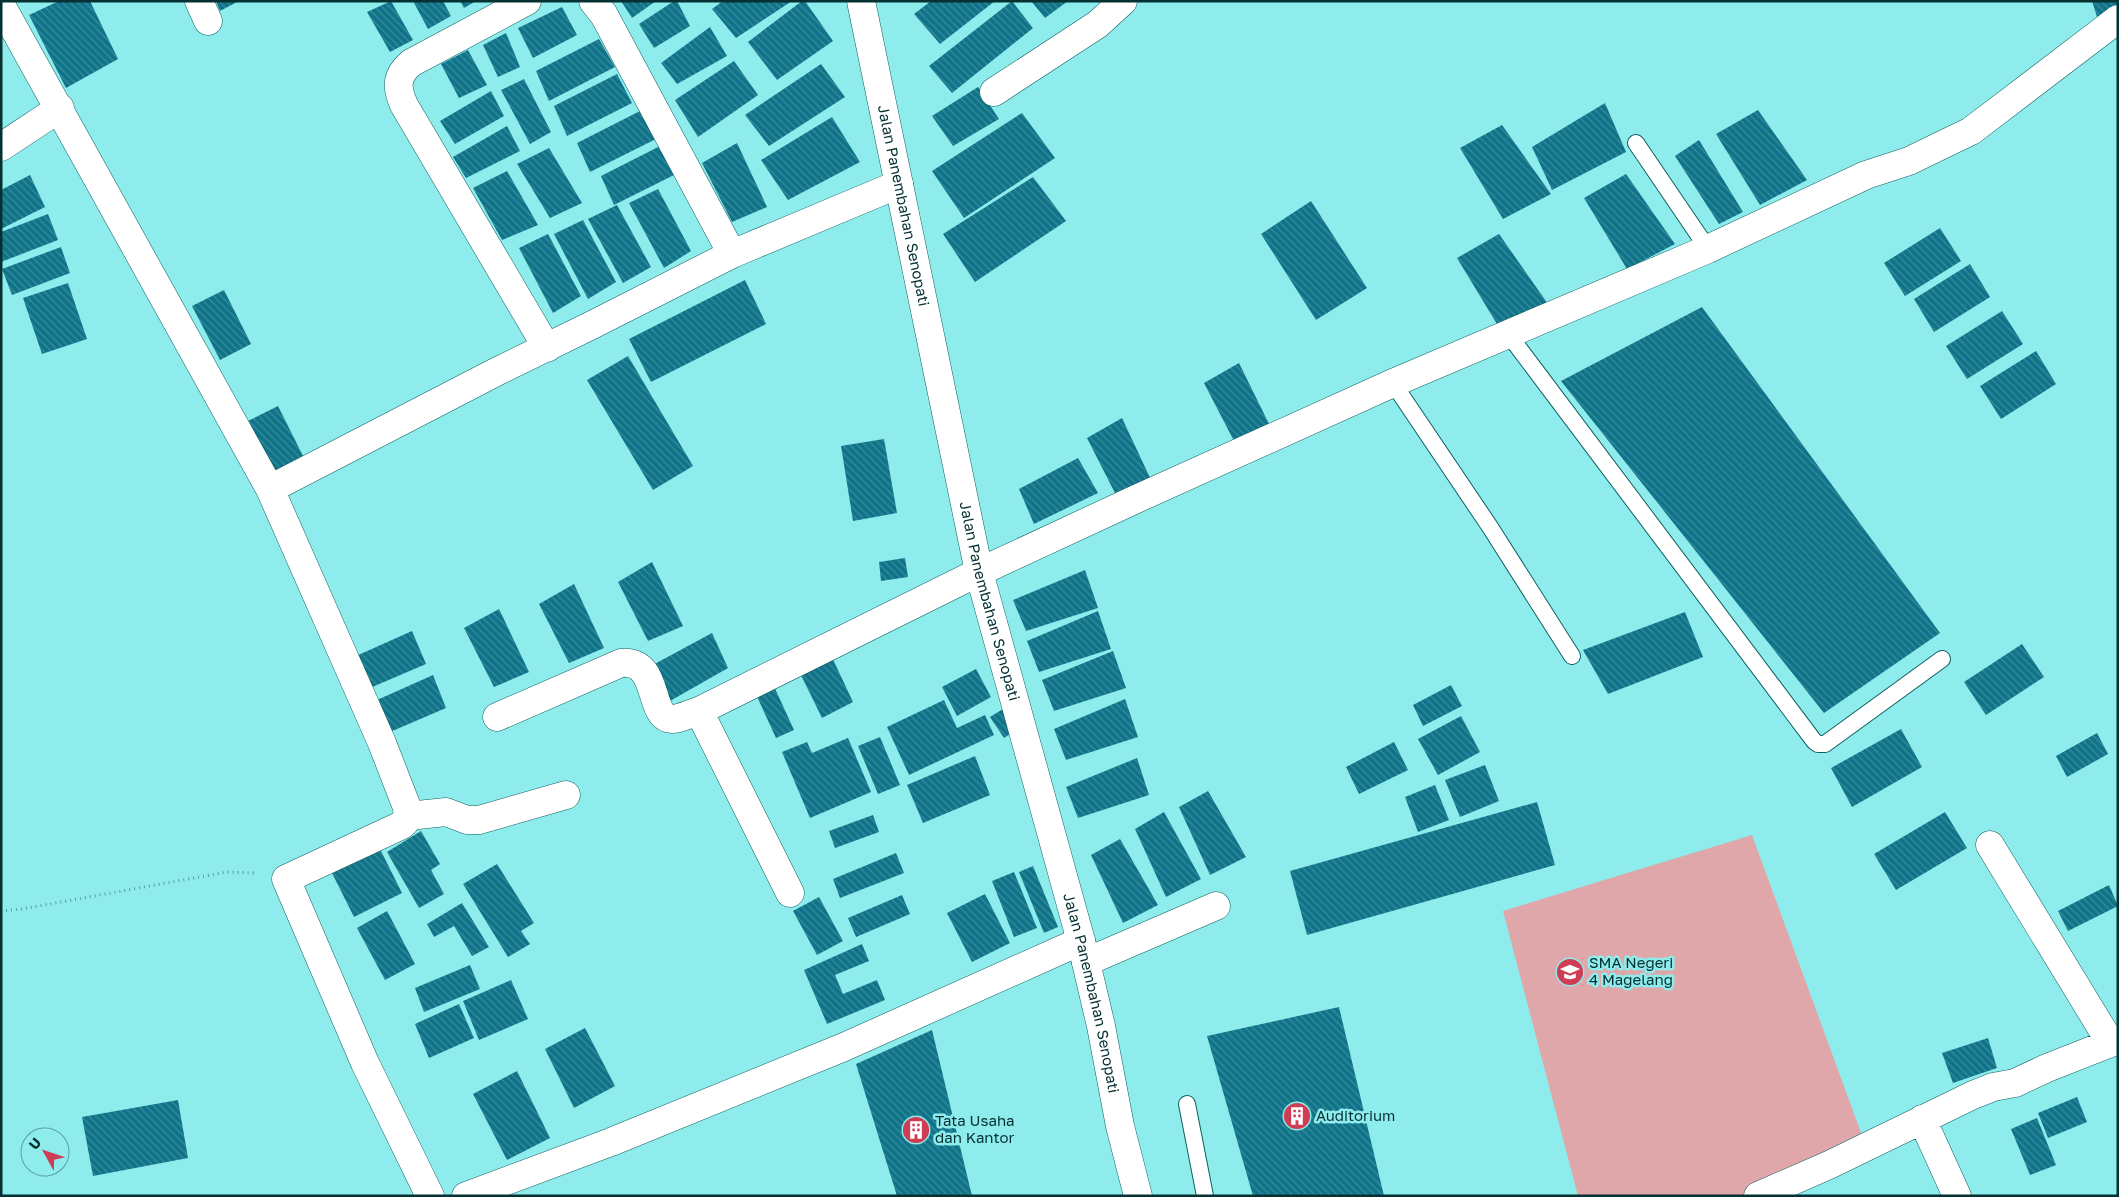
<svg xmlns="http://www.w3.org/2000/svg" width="2119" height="1197" viewBox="0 0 2119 1197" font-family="'Golos Text',sans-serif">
  <defs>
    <pattern id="building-back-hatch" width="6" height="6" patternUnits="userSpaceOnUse" patternTransform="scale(1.25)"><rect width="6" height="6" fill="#0d7489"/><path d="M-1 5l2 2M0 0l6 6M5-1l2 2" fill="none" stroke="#3f8b9a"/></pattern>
  </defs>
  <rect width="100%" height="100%" fill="#8feced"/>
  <path fill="#dfa7a9" d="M 1752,835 L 1864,1141 L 1744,1196 L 1578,1196 L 1503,911 Z"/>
  <path fill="url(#building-back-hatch)" d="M 59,1 L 90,1 L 118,59 L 66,88 L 29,15 Z
    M 216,1 L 239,1 L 220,11 Z
    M 391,1 L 413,40 L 390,52 L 367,12 Z
    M 413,1 L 443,1 L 451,16 L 428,29 Z
    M 460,1 L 476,1 L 464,8 Z
    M 621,1 L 656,1 L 632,18 Z
    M 674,1 L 677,1 L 690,26 L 654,48 L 639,24 Z
    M 723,1 L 792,1 L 736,38 L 712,9 Z
    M 802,1 L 805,1 L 833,41 L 777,80 L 748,42 Z
    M 931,1 L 995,1 L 940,44 L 914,14 Z
    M 1012,1 L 1033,28 L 952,93 L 929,66 Z
    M 1031,1 L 1068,1 L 1045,18 Z
    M 2092,1 L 2118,1 L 2118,13 L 2098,20 Z
    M 562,7 L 577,35 L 533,58 L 518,28 Z
    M 710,27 L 727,56 L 677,84 L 661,63 Z
    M 506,33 L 520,67 L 498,77 L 483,45 Z
    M 599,39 L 615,67 L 549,101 L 536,71 Z
    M 468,50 L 487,85 L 459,98 L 441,64 Z
    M 734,61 L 758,95 L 698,137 L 675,100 Z
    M 821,64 L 845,97 L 769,146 L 745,115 Z
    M 617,74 L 632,103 L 567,136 L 554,106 Z
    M 524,79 L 551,132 L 530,144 L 501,90 Z
    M 978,87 L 999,119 L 953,146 L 932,116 Z
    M 491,91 L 504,116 L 455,144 L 440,121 Z
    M 1605,103 L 1626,152 L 1552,190 L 1532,147 Z
    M 1758,110 L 1807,180 L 1760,205 L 1716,134 Z
    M 640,111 L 656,139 L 590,172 L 577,143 Z
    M 1022,113 L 1055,158 L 964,218 L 932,171 Z
    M 832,117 L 860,162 L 788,200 L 761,160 Z
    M 1502,125 L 1551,194 L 1503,219 L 1460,148 Z
    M 507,126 L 520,151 L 466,178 L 453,157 Z
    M 1699,140 L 1743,212 L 1719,224 L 1675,156 Z
    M 737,143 L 767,207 L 732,222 L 702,163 Z
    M 664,144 L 680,172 L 614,205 L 601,176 Z
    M 549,148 L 582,203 L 550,218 L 517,164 Z
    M 507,171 L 538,225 L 502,240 L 473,188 Z
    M 1626,174 L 1675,244 L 1627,269 L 1584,198 Z
    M 30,175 L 45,207 L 1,229 L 1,190 Z
    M 1033,177 L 1066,221 L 975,282 L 943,234 Z
    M 658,189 L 691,251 L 664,268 L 629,203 Z
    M 1311,201 L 1367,288 L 1316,320 L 1261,234 Z
    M 617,205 L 651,267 L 623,283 L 588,219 Z
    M 48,214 L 58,240 L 1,262 L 1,232 Z
    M 583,220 L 616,282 L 588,299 L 554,234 Z
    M 1940,228 L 1961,261 L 1905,296 L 1884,263 Z
    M 548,234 L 581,296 L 553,313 L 519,248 Z
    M 1499,234 L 1548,304 L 1500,329 L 1457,258 Z
    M 61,247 L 70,273 L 12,295 L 2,269 Z
    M 1970,264 L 1990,297 L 1934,332 L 1914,299 Z
    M 745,280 L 766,324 L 651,382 L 629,339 Z
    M 68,283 L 87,339 L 42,354 L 23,298 Z
    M 224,290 L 251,344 L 220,360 L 192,306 Z
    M 1702,307 L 1940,633 L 1824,713 L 1561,381 Z
    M 2002,311 L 2023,344 L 1967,379 L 1946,346 Z
    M 2036,351 L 2056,384 L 2001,419 L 1980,386 Z
    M 628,356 L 693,466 L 653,490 L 587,380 Z
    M 1239,363 L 1270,426 L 1234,441 L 1204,383 Z
    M 278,406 L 305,460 L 273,476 L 246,422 Z
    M 1122,418 L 1152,482 L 1117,497 L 1087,438 Z
    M 884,439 L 897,513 L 853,521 L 841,446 Z
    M 1078,458 L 1098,493 L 1034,524 L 1019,489 Z
    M 905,558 L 908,577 L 881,581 L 879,562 Z
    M 652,562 L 683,626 L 648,641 L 618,582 Z
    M 1085,570 L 1098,608 L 1026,631 L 1013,600 Z
    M 574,584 L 604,648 L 569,663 L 539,604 Z
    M 499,609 L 529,672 L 494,687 L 464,628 Z
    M 1098,611 L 1111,649 L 1039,672 L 1027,641 Z
    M 1685,612 L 1703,657 L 1608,694 L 1583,650 Z
    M 412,631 L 426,664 L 370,688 L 356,656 Z
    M 712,633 L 728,668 L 670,701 L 649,667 Z
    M 2022,644 L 2044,677 L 1986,715 L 1964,682 Z
    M 1113,651 L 1126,688 L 1054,711 L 1042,680 Z
    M 830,653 L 853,702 L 822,718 L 798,669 Z
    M 976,669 L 991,697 L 957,716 L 942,687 Z
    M 433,675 L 446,708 L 390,732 L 377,700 Z
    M 772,682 L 794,730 L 776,738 L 754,690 Z
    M 1451,685 L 1462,706 L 1423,726 L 1413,705 Z
    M 1125,699 L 1138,737 L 1066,760 L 1054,729 Z
    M 944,700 L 957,728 L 985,715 L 994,735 L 909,775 L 887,727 Z
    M 1003,709 L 1016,730 L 1004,738 L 990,717 Z
    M 1461,716 L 1480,752 L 1438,775 L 1418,739 Z
    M 1901,729 L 1922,767 L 1852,807 L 1831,768 Z
    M 2097,733 L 2108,754 L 2067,777 L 2056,756 Z
    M 880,737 L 900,785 L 878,794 L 858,746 Z
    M 848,738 L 871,792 L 810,818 L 782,752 L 807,742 L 812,753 Z
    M 1394,742 L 1408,770 L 1359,794 L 1346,767 Z
    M 975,756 L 990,795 L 923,823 L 907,785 Z
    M 1137,758 L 1149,795 L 1078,818 L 1066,787 Z
    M 1485,765 L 1499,801 L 1460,817 L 1445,780 Z
    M 1435,785 L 1449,820 L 1418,832 L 1405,797 Z
    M 1208,791 L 1246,857 L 1210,875 L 1179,807 Z
    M 1537,802 L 1555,865 L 1307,935 L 1290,871 Z
    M 1164,812 L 1201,879 L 1166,897 L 1135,829 Z
    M 1945,812 L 1967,848 L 1896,890 L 1874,854 Z
    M 873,815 L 879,832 L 835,848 L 829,831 Z
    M 421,831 L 440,864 L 431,870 L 444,894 L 419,908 L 387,852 Z
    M 1120,839 L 1158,905 L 1123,923 L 1091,855 Z
    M 378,845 L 402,893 L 354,917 L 330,869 Z
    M 896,853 L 904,873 L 840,898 L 833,879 Z
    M 497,864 L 534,923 L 521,931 L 530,944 L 508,957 L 463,884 Z
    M 1033,866 L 1058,927 L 1044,933 L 1019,872 Z
    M 1014,872 L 1037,928 L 1014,937 L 992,881 Z
    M 2109,885 L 2118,906 L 2068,931 L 2058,911 Z
    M 985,894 L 1010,943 L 972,962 L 947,913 Z
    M 902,895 L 910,914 L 856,937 L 848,918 Z
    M 819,897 L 843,941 L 817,955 L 793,911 Z
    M 462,903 L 489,947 L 472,956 L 454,926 L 434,937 L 427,924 Z
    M 387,911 L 415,964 L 385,980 L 357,928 Z
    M 862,944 L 869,961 L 835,975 L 843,994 L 877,980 L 885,1000 L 827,1024 L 804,970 Z
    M 470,965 L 480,989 L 424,1012 L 415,988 Z
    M 511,980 L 528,1019 L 479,1040 L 463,1001 Z
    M 459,1004 L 474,1038 L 429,1058 L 415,1024 Z
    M 1339,1007 L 1384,1196 L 1253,1196 L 1207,1036 Z
    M 585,1028 L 615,1086 L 574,1108 L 545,1049 Z
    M 932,1030 L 972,1196 L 897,1196 L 856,1064 Z
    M 1988,1038 L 1997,1068 L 1953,1083 L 1942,1053 Z
    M 517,1071 L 550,1138 L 507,1160 L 473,1094 Z
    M 2077,1097 L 2087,1122 L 2048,1138 L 2038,1113 Z
    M 178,1100 L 188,1158 L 93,1176 L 82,1117 Z
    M 2037,1118 L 2056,1165 L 2030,1175 L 2011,1129 Z"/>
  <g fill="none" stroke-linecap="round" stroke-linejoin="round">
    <defs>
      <path id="lane" d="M 1636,143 L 1708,249
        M 1509,335 L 1814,741 L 1818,744 L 1825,744 L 1942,659
        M 1393,383 L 1490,527 L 1572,656
        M 1187,1104 L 1205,1196"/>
      <path id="street" d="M 199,1 L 208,21
        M 527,1 L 411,63 C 396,76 396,87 404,105 L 547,348
        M 593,1 L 604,15 L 732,254
        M 1,5 L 270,489 L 382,743 L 408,810 L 406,821 L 402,825 L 286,879 L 365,1063 L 430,1196
        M 994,92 L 1098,24 L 1123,1
        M 1,147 L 60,108
        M 270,489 L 496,372 L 592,325 L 732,254 L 899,184
        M 699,711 L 790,893
        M 497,717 L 621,663 C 661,659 647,718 672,719 C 680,719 691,713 699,711 L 979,572 L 1134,500 L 1393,383 L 1708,249 L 1866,175 L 1909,161 L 1971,131 L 2118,19
        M 408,816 L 446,812 L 467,820 L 479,820 L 566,795
        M 1990,845 L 2110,1042
        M 1086,962 L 1216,906
        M 1922,1119 L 1957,1196
        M 466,1196 L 611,1142 L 844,1047 L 1081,941
        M 1758,1196 L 1829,1165 L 1973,1095 L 1993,1087 L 2015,1083 L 2047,1068 L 2118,1040"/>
      <g id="secondary">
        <path id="s1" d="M 861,1 L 979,572 L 1081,941 L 1101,1026 L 1120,1126 L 1138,1196"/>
      </g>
    </defs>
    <use href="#lane" stroke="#106061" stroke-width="18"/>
    <use href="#street" stroke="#106061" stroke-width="29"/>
    <use href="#secondary" stroke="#106061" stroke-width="29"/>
    <path stroke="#569e9f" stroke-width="3" stroke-dasharray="1 4" stroke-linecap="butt" d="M 1,911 L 22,909 L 227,872 L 255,873"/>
    <use href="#lane" stroke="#fff" stroke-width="16"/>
    <use href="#street" stroke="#fff" stroke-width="28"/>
    <use href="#secondary" stroke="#fff" stroke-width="28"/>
  </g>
  <defs>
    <symbol id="school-disc" viewBox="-11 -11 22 22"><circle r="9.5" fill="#ce3d53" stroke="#8feced"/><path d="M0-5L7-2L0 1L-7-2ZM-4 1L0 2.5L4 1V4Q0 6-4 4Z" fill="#fff"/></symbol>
    <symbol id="building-disc" viewBox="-11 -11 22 22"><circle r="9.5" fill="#ce3d53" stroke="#8feced"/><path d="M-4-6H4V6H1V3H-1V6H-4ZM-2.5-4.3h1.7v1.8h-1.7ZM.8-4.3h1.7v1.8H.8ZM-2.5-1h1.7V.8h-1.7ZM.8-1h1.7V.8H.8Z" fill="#fff"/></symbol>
  </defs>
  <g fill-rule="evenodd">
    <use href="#school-disc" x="1554" y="956" width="32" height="32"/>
    <use href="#building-disc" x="1281" y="1100" width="32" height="32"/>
    <use href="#building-disc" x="900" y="1114" width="32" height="32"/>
  </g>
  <g text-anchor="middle" stroke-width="5" stroke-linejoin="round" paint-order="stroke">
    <g font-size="15" fill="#063132" stroke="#8feced">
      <text dy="5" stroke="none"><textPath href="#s1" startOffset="209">Jalan Panembahan Senopati</textPath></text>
      <text dy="5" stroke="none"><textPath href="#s1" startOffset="614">Jalan Panembahan Senopati</textPath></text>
      <text dy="5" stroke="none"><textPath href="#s1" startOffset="1019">Jalan Panembahan Senopati</textPath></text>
    </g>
    <g font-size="15" fill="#063132" stroke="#8feced" text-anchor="start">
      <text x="1589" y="968">SMA Negeri<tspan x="1589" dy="17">4 Magelang</tspan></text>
      <text x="1316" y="1121">Auditorium</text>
      <text x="935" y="1126">Tata Usaha<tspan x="935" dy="17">dan Kantor</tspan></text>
    </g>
  </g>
  <rect width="2119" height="1197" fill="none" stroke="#063132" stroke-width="5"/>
  <g transform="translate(45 1152) rotate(310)"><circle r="24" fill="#8feced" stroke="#58a1a2"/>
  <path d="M0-4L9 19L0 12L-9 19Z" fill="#ce3d53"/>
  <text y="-8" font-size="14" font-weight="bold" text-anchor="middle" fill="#063132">U</text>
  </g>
</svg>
